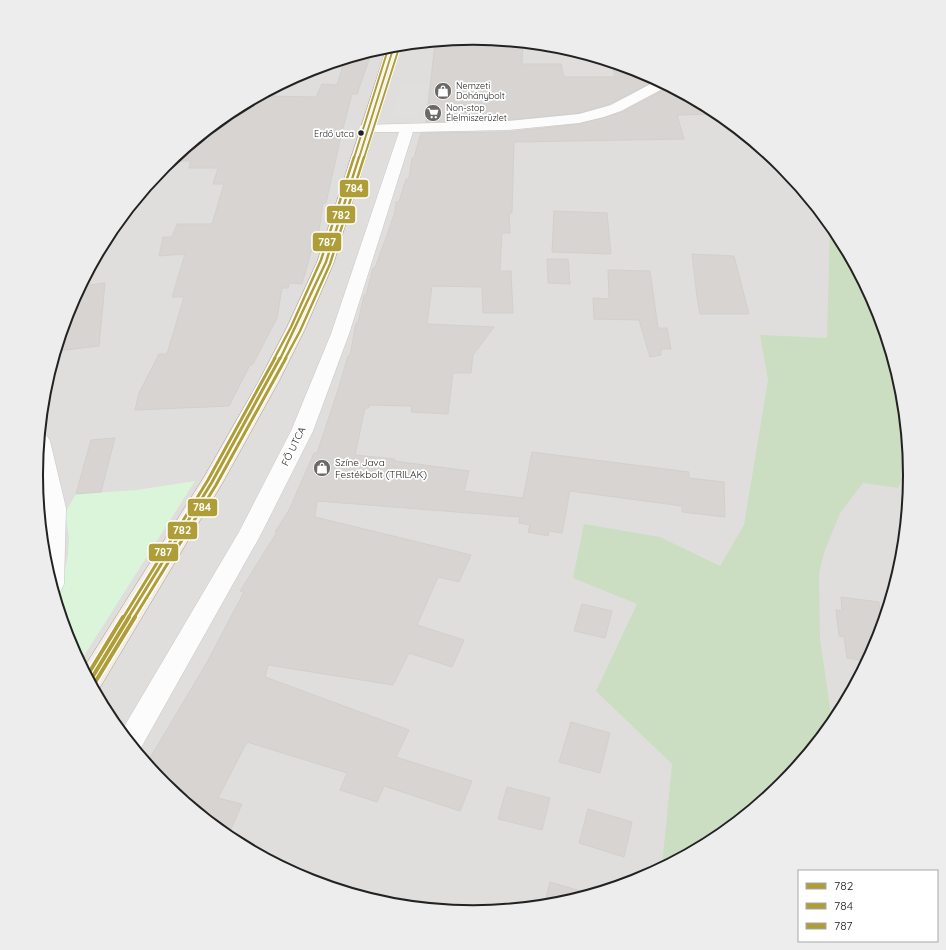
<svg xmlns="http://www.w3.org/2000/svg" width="946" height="950" viewBox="0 0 946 950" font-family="Quicksand,sans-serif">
  <rect width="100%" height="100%" fill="#f0eeeb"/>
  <path fill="#dfdedc" d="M37 475a436 436 0 1 1 872 0a436 436 0 1 1-872 0Z"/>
  <path fill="#cbdec1" d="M 830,227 L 836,232 L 877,308 L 902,390 L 909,465 L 898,488 L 863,483 L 840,513 L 824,553 L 819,574 L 820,638 L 832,723 L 782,784 L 716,838 L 662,867 L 672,764 L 596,691 L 637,604 L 573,578 L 584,524 L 660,537 L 720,566 L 744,525 L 768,380 L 760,335 L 827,338 Z"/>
  <path fill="#daf5da" d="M 195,481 L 80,662 L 69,642 L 56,599 L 65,571 L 68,554 L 69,537 L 65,513 L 76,494 L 137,490 Z"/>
  <path fill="#e0dfde" d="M 402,83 L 430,84 L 418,119 L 390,117 Z
    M 390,147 L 397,147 L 369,226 L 363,223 Z"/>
  <path fill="#d7d4d2" stroke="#d3d0cc" d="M 471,38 L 523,43 L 522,64 L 561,64 L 564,77 L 615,77 L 613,68 L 630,68 L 640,71 L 656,80 L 610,104 L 579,113 L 508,120 L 426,122 L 435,44 L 470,44 Z
    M 372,51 L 357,94 L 352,94 L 341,136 L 326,203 L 323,203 L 319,231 L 313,245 L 302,284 L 289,283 L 288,288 L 282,288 L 277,318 L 253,364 L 250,365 L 229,406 L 135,410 L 139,393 L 159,354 L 167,354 L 184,297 L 172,297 L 185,254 L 159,256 L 163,237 L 172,237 L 177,224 L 212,224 L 224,184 L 213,184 L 218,168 L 189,168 L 191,161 L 170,161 L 194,142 L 208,141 L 216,123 L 230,112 L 260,96 L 316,97 L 322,84 L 337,85 L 345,59 Z
    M 669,87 L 718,114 L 677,115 L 684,139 L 514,142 L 512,213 L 509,213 L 510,233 L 502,233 L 500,271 L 511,271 L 513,313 L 483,313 L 482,287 L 432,286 L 427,324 L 494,327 L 473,355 L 471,373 L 453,373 L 448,414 L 411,412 L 412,406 L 369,405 L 369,408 L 365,408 L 355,455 L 395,459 L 394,461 L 469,471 L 464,491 L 523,498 L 532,452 L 689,472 L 689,478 L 724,482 L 725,517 L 682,512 L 682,506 L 570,491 L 562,533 L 549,531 L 548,536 L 528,532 L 530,525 L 519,523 L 520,517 L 317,501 L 315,517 L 471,555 L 459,582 L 438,577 L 417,625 L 464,640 L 452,667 L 409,653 L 393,685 L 268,665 L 265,677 L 409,730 L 396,757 L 472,781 L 460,811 L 384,786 L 377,802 L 340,790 L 347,773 L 247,742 L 218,798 L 242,804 L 228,836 L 164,784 L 147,763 L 206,664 L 244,592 L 240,591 L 277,532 L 275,532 L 289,510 L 314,453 L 317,453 L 338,390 L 348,356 L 350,356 L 356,323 L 358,323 L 364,295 L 366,295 L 373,268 L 375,268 L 387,235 L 395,212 L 396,202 L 399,202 L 406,179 L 409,179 L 412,158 L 414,158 L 421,133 L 508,132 L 579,124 L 622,112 Z
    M 554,211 L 607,213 L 611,254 L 552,252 Z
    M 692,254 L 734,256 L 749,314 L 700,314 L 697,297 Z
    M 547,259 L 568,259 L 570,284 L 548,283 Z
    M 608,270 L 650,271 L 658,328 L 667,328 L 671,349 L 661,349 L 661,355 L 650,357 L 639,320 L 594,319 L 593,298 L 609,299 Z
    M 105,283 L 99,346 L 56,351 L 69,308 L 81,286 Z
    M 115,438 L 101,492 L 76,494 L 91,440 Z
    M 841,597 L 879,602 L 882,624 L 877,642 L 867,661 L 847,658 L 844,637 L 839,636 L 836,610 L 842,611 Z
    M 582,604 L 612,611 L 605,638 L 574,631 Z
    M 571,722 L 610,733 L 600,773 L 559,762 Z
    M 507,787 L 550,798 L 542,830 L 498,819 Z
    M 588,809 L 632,822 L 624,857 L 579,843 Z
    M 550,882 L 591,894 L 558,904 L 544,905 Z"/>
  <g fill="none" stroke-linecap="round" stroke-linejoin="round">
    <defs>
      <path id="minor" d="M 658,80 L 668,86 L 621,111 L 604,117 L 579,123 L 508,130 L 413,132 L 349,334 L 313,431 L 260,536 L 138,753 L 121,732 L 239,532 L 291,431 L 331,334 L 399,132 L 366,132 L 361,131 L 359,128 L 361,125 L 508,121 L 579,114 L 611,105 Z
        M 40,434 L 47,436 L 50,441 L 66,508 L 64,584 L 61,591 L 54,593 L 44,560 L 42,538 L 44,508 L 36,475 Z"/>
      <path id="major" d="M 400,45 L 334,262 L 305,329 L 279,381 L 223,482 L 99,689 L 95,691 L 83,669 L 204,477 L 259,381 L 286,329 L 317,262 L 387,47 Z"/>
    </defs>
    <use href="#minor" stroke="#c9c8c7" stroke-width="1"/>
    <use href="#major" stroke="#a79c86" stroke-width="1"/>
    <use href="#minor" fill="#fdfcfc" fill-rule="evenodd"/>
    <use href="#major" fill="#f3ede7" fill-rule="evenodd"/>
    <defs>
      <path id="bus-1-far3" d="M 359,158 L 394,46"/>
      <path id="bus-1-far2" d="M 280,359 L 326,262 L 359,157"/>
      <path id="bus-1-far1" d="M 128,618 L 212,482 L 280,358"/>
      <path id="bus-1" d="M 90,681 L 129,617"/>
      <path id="bus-2-far3" d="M 364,158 L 399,48"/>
      <path id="bus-2-far2" d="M 285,359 L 300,331 L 330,264 L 364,157"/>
      <path id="bus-2-far1" d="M 134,618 L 216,485 L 286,358"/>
      <path id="bus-2" d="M 94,684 L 135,617"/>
      <path id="bus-3-far3" d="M 354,158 L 389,46"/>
      <path id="bus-3-far2" d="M 274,359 L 291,327 L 321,260 L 354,157"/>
      <path id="bus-3-far1" d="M 123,618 L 208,480 L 275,358"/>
      <path id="bus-3" d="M 87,676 L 123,617"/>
    </defs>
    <use href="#bus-1-far3" stroke="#fff" stroke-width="4"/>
    <use href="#bus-1-far2" stroke="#fff" stroke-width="5"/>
    <use href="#bus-1-far1" stroke="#fff" stroke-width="6"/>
    <use href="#bus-1" stroke="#fff" stroke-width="7"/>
    <use href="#bus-2-far3" stroke="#fff" stroke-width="4"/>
    <use href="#bus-2-far2" stroke="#fff" stroke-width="5"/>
    <use href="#bus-2-far1" stroke="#fff" stroke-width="6"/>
    <use href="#bus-2" stroke="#fff" stroke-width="7"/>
    <use href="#bus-3-far3" stroke="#fff" stroke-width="4"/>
    <use href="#bus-3-far2" stroke="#fff" stroke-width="5"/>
    <use href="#bus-3-far1" stroke="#fff" stroke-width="6"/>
    <use href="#bus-3" stroke="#fff" stroke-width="7"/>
    <use href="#bus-1-far3" stroke="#af9e37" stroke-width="2"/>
    <use href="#bus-1-far2" stroke="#af9e37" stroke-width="2.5"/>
    <use href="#bus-1-far1" stroke="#af9e37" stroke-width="3"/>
    <use href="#bus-1" stroke="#af9e37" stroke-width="4"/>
    <use href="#bus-2-far3" stroke="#af9e37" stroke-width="2"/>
    <use href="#bus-2-far2" stroke="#af9e37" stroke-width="2.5"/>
    <use href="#bus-2-far1" stroke="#af9e37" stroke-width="3"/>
    <use href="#bus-2" stroke="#af9e37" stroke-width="4"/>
    <use href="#bus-3-far3" stroke="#af9e37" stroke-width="2"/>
    <use href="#bus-3-far2" stroke="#af9e37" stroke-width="2.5"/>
    <use href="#bus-3-far1" stroke="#af9e37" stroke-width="3"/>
    <use href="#bus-3" stroke="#af9e37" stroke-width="4"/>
  </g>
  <defs>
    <symbol id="shop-disc" viewBox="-11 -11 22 22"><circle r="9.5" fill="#6a6968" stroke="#fff"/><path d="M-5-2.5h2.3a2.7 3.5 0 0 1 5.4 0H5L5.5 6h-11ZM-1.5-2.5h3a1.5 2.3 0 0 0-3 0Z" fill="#fff"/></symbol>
    <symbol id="supermarket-disc" viewBox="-11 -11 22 22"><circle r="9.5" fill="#6a6968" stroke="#fff"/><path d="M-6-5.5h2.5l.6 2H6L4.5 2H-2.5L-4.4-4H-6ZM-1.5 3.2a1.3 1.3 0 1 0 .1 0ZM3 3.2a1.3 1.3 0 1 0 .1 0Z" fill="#fff"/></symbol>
  </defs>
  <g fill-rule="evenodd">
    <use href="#shop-disc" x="433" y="81" width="20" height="20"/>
    <use href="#supermarket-disc" x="423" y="103" width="20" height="20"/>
    <use href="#shop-disc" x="312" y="458" width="20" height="20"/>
  </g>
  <circle fill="#222" stroke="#fff" stroke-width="1.5" cx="361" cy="133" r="3.5"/>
  <g text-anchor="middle" stroke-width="3.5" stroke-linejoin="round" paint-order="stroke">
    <g font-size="9" fill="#222" stroke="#fff" text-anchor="start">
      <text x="456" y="89">Nemzeti<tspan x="456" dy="10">Dohánybolt</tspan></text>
      <text x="446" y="111">Non-stop<tspan x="446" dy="10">Élelmiszerüzlet</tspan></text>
    </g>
    <g font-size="9" fill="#222" stroke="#fff" text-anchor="end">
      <text x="354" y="137">Erdő utca</text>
    </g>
    <g font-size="10" fill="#222" stroke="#fff">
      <text transform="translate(293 446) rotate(-64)" y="4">FŐ UTCA</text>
    </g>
    <g font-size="10" fill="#222" stroke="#fff" text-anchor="start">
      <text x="335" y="466">Színe Java<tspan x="335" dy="12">Festékbolt (TRILAK)</tspan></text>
    </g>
  </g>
  <path d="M0 0H946V950H0ZM43 475a430 430 0 1 1 860 0a430 430 0 1 1-860 0Z" fill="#ededed" fill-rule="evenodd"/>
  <path fill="none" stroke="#222" stroke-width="2" d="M43 475a430 430 0 1 1 860 0a430 430 0 1 1-860 0Z"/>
  <g stroke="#fff" stroke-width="1.5">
    <rect x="339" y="179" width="30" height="19" rx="4" fill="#af9e37"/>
    <rect x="326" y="205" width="30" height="19" rx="4" fill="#af9e37"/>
    <rect x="312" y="232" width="30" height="20" rx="4" fill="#af9e37"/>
    <rect x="187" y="498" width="31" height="19" rx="4" fill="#af9e37"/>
    <rect x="167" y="521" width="31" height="19" rx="4" fill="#af9e37"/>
    <rect x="148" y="543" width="31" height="19" rx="4" fill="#af9e37"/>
  </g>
  <g font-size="11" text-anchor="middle" font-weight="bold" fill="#fff">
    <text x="354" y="192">784</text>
    <text x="341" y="219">782</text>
    <text x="327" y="246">787</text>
    <text x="202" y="511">784</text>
    <text x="182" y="534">782</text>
    <text x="163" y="556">787</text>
  </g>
  <rect x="798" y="870" width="140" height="72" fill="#ffffff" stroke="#a7a7a7"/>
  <rect x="806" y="883" width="20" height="6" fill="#af9e37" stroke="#a7a7a7"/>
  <text x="834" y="890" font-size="12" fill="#222222">782</text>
  <rect x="806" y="903" width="20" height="6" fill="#af9e37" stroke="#a7a7a7"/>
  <text x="834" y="910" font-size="12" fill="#222222">784</text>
  <rect x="806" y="923" width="20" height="6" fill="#af9e37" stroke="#a7a7a7"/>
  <text x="834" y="930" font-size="12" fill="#222222">787</text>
</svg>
